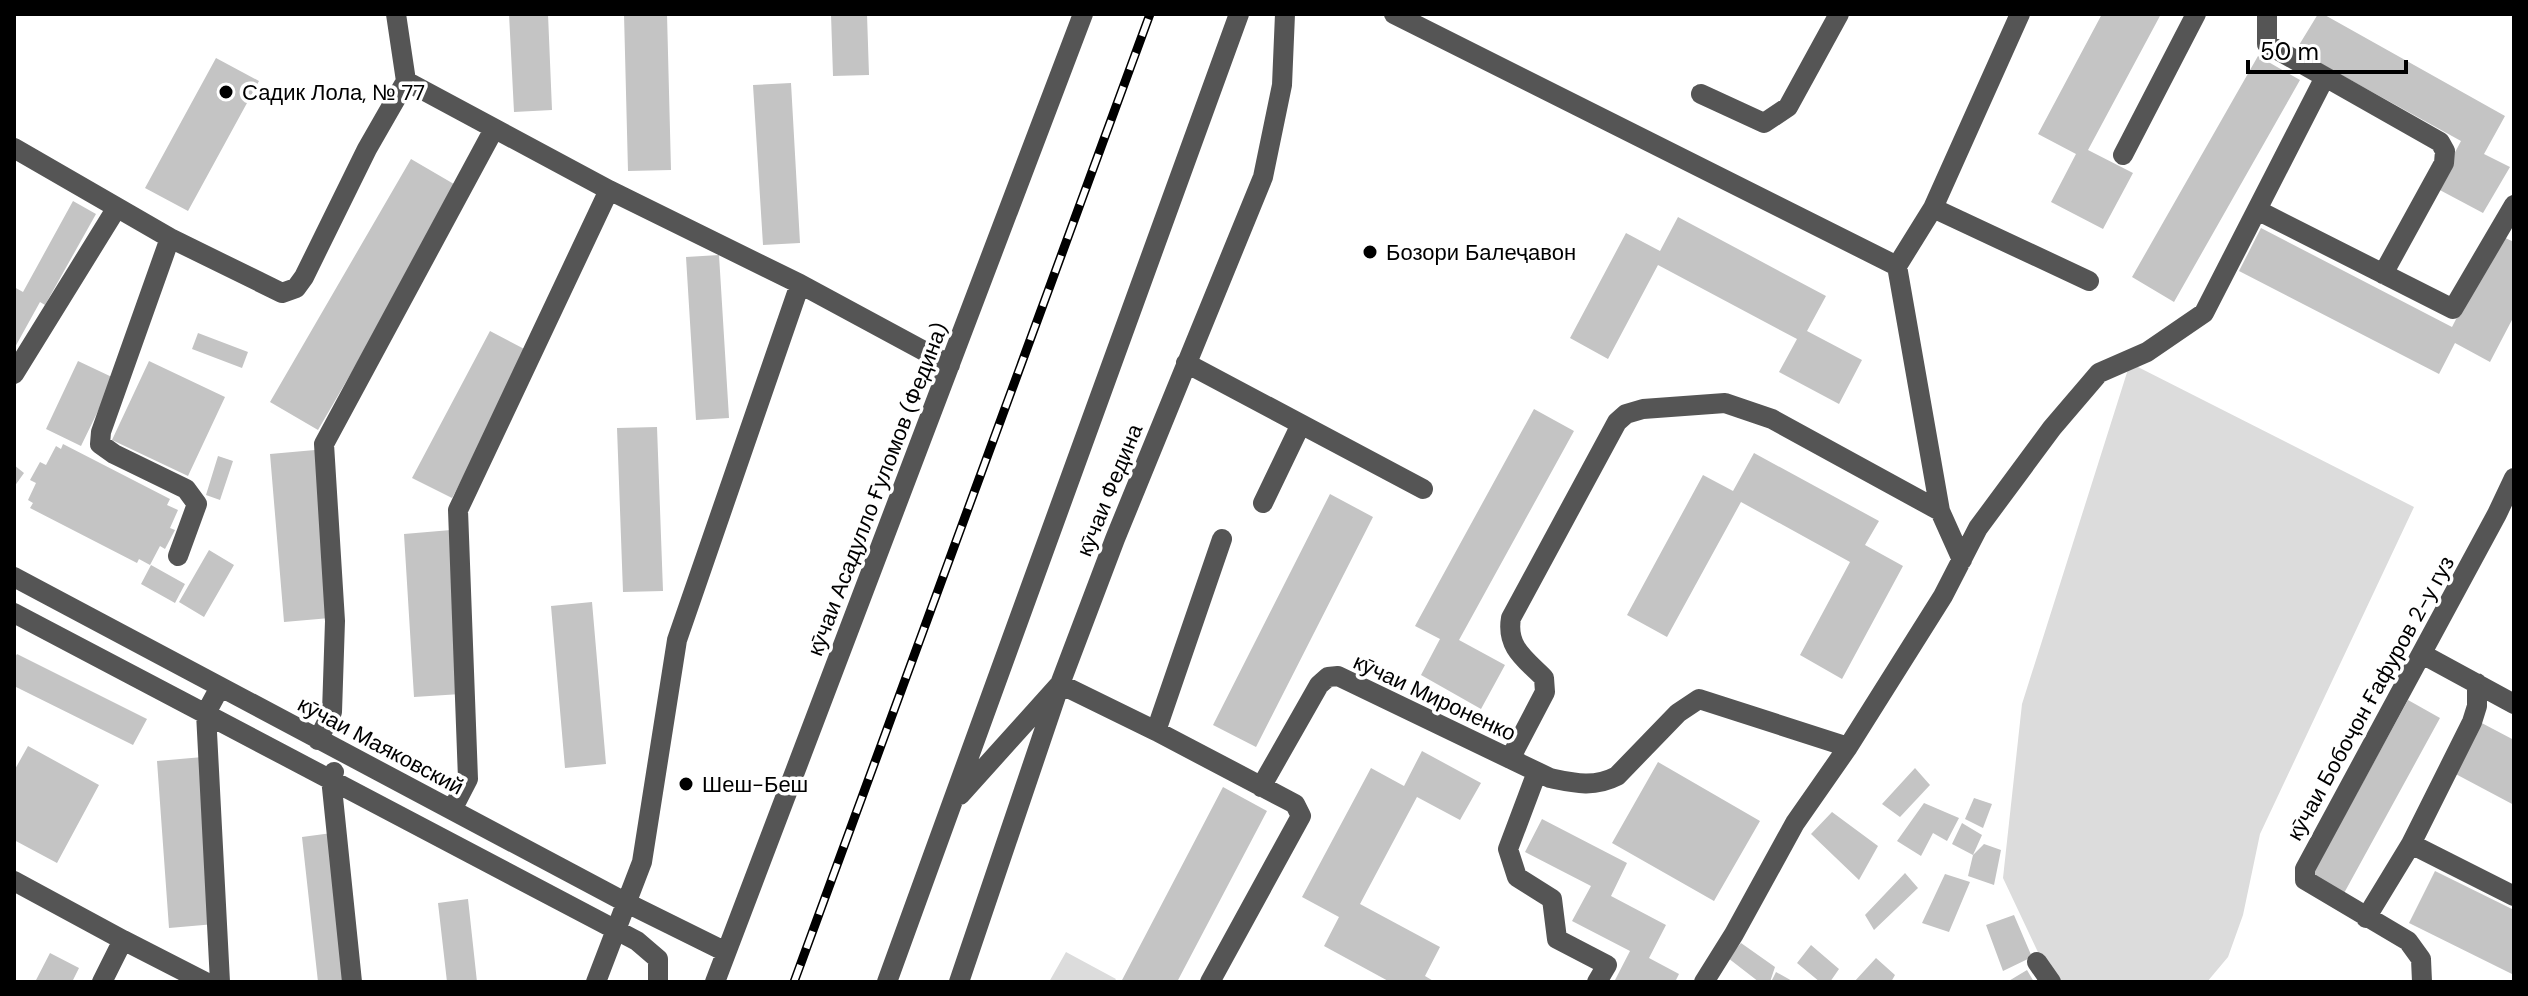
<svg xmlns="http://www.w3.org/2000/svg" width="2528" height="996" viewBox="0 0 2528 996" font-family="'DM Sans',sans-serif">
  <rect width="100%" height="100%" fill="#fff"/>
  <path fill="#dcdcdc" d="M 2130,363 L 2414,507 L 2260,834 L 2243,915 L 2228,957 L 2207,982 L 2052,982 L 2003,878 L 2022,704 Z
    M 1066,952 L 1116,979 L 1114,982 L 1049,982 Z"/>
  <path fill="#c4c4c4" d="M 509,14 L 548,14 L 552,110 L 514,112 Z
    M 624,14 L 667,14 L 671,170 L 628,171 Z
    M 831,14 L 867,14 L 869,75 L 833,76 Z
    M 2102,14 L 2161,14 L 2088,150 L 2133,173 L 2103,229 L 2051,202 L 2076,154 L 2038,134 Z
    M 2318,14 L 2323,14 L 2505,116 L 2484,154 L 2510,167 L 2483,213 L 2436,188 L 2461,141 L 2296,50 Z
    M 2258,56 L 2300,80 L 2174,302 L 2132,277 Z
    M 216,58 L 259,81 L 188,211 L 145,188 Z
    M 791,83 L 800,243 L 763,245 L 753,85 Z
    M 411,159 L 459,187 L 318,430 L 270,402 Z
    M 73,201 L 96,214 L 45,305 L 40,302 L 14,349 L 14,287 L 23,292 Z
    M 1678,217 L 1826,296 L 1807,331 L 1862,360 L 1839,404 L 1779,372 L 1797,339 L 1658,265 L 1608,359 L 1570,338 L 1626,233 L 1660,251 Z
    M 2261,228 L 2452,327 L 2499,235 L 2514,242 L 2514,316 L 2490,362 L 2455,343 L 2439,374 L 2239,271 Z
    M 719,255 L 729,418 L 696,420 L 686,257 Z
    M 490,331 L 530,352 L 452,498 L 412,478 Z
    M 198,333 L 248,352 L 242,368 L 192,349 Z
    M 78,361 L 114,378 L 81,446 L 46,429 Z
    M 149,361 L 225,397 L 188,476 L 112,440 Z
    M 1534,409 L 1574,431 L 1459,640 L 1505,665 L 1481,709 L 1421,675 L 1440,639 L 1415,626 Z
    M 657,427 L 663,591 L 623,592 L 617,428 Z
    M 63,444 L 170,499 L 167,505 L 178,510 L 170,528 L 175,530 L 165,549 L 160,546 L 150,565 L 139,559 L 137,563 L 30,508 L 33,503 L 28,500 L 36,483 L 30,480 L 40,462 L 46,465 L 56,446 L 61,449 Z
    M 315,450 L 330,618 L 284,622 L 270,454 Z
    M 1754,453 L 1879,521 L 1865,545 L 1903,566 L 1842,679 L 1800,655 L 1850,562 L 1741,502 L 1667,637 L 1627,615 L 1703,475 L 1733,491 Z
    M 218,456 L 233,461 L 220,500 L 206,495 Z
    M 14,465 L 24,473 L 14,487 Z
    M 1330,494 L 1373,517 L 1256,747 L 1213,725 Z
    M 451,530 L 461,694 L 414,697 L 404,534 Z
    M 209,550 L 234,565 L 204,617 L 179,602 Z
    M 151,565 L 185,584 L 175,603 L 141,584 Z
    M 592,602 L 606,764 L 565,768 L 551,606 Z
    M 17,654 L 147,719 L 133,745 L 14,686 L 14,659 Z
    M 2408,700 L 2440,718 L 2343,895 L 2311,877 Z
    M 2476,720 L 2514,740 L 2514,805 L 2450,771 Z
    M 28,746 L 99,785 L 57,863 L 14,840 L 14,771 Z
    M 1422,751 L 1481,783 L 1460,820 L 1417,797 L 1360,904 L 1440,947 L 1425,976 L 1435,982 L 1390,982 L 1324,946 L 1339,917 L 1302,897 L 1371,768 L 1404,786 Z
    M 203,757 L 215,924 L 169,928 L 157,761 Z
    M 1658,762 L 1760,821 L 1714,901 L 1612,843 Z
    M 1915,768 L 1930,785 L 1900,817 L 1882,804 Z
    M 1223,787 L 1267,811 L 1177,982 L 1121,982 Z
    M 1974,798 L 1992,804 L 1983,828 L 1965,819 Z
    M 1924,803 L 1959,818 L 1947,841 L 1933,833 L 1921,856 L 1897,841 Z
    M 1832,812 L 1878,846 L 1859,880 L 1811,834 Z
    M 1542,819 L 1627,863 L 1611,896 L 1666,925 L 1649,958 L 1679,974 L 1675,982 L 1614,982 L 1630,951 L 1572,921 L 1591,886 L 1525,852 Z
    M 1962,823 L 1982,835 L 1973,855 L 1952,844 Z
    M 332,833 L 348,982 L 318,982 L 302,837 Z
    M 1984,844 L 2001,850 L 1994,885 L 1968,876 L 1973,855 Z
    M 2435,871 L 2514,910 L 2514,975 L 2409,923 Z
    M 1905,873 L 1918,888 L 1874,930 L 1865,915 Z
    M 1945,874 L 1970,882 L 1949,932 L 1922,923 Z
    M 468,899 L 477,982 L 447,982 L 438,903 Z
    M 2014,915 L 2032,957 L 2003,971 L 1986,925 Z
    M 1741,943 L 1775,967 L 1770,982 L 1759,982 L 1728,958 Z
    M 1811,945 L 1839,969 L 1830,982 L 1820,982 L 1797,963 Z
    M 50,953 L 79,968 L 72,982 L 35,982 Z
    M 1876,958 L 1895,975 L 1891,982 L 1854,982 Z
    M 2027,970 L 2034,982 L 2007,982 Z
    M 1776,972 L 1794,982 L 1771,982 Z"/>
  <g fill="none" stroke-linecap="round" stroke-linejoin="round">
    <path stroke="#555" stroke-width="20" d="M 1394,14 L 1897,266 L 1933,208 L 2020,14
      M 2267,14 L 2267,44 L 2440,142 L 2445,151 L 2444,163 L 2383,274
      M 406,81 L 609,190 L 800,284 L 950,365
      M 1701,94 L 1764,123 L 1788,107 L 1839,14
      M 14,148 L 170,238 L 282,293 L 296,288 L 304,277 L 367,149 L 406,81 L 396,14
      M 2123,155 L 2196,14
      M 1933,208 L 2089,281
      M 2257,210 L 2453,309 L 2514,205
      M 170,238 L 101,432 L 100,444 L 114,454 L 186,489 L 197,504 L 178,556
      M 1897,266 L 1940,511 L 1962,560
      M 1186,363 L 1423,489
      M 14,374 L 116,209
      M 1263,503 L 1301,424
      M 14,577 L 625,902 L 726,952
      M 14,613 L 637,941 L 658,959 L 658,982
      M 2422,654 L 2514,704
      M 220,687 L 206,713 L 220,982
      M 1156,731 L 1222,539
      M 318,740 L 332,712 L 335,621 L 324,444 L 494,129
      M 1510,759 L 1545,692 L 1544,678 C 1525,659 1506,647 1511,618 L 1617,422 L 1626,414 L 1643,409 L 1725,403 L 1772,419 L 1940,511
      M 334,772 L 331,778 L 352,982
      M 1537,772 L 1508,849 L 1517,877 L 1552,899 L 1557,939 L 1607,965 L 1597,982
      M 1261,787 L 1319,685 L 1328,677 L 1338,676 L 1550,778 C 1574,783 1594,788 1617,776 L 1678,713 L 1699,699 L 1848,747
      M 960,795 L 1060,684 L 1156,731 L 1295,804 L 1301,816 L 1210,982
      M 452,810 L 468,779 L 458,510 L 609,190
      M 2411,844 L 2472,722 L 2477,706 L 2477,683
      M 14,881 L 123,940 L 102,982
      M 2366,918 L 2411,844 L 2514,896
      M 123,940 L 205,982
      M 2037,962 L 2051,982
      M 596,982 L 642,862 L 677,640 L 800,284
      M 715,982 L 1083,14
      M 887,982 L 1239,14
      M 959,982 L 1060,684 L 1115,539 L 1263,177 L 1282,85 L 1285,14
      M 1704,982 L 1734,934 L 1795,823 L 1848,747 L 1943,596 L 1978,528 L 2052,428 L 2099,373 L 2147,352 L 2204,313 L 2325,77
      M 2422,982 L 2421,959 L 2408,941 L 2305,880 L 2305,869 L 2497,514 L 2514,478"/>
    <defs>
      <path id="rail" d="M 794,982 L 1150,14"/>
    </defs>
    <use href="#rail" stroke="#000" stroke-width="9"/>
    <use href="#rail" stroke="#fff" stroke-width="6" stroke-dasharray="18" stroke-linecap="butt"/>
  </g>
  <g fill="#000" stroke="#fff" stroke-width="3">
    <circle cx="226" cy="92" r="8"/>
    <circle cx="1370" cy="252" r="8"/>
    <circle cx="686" cy="784" r="8"/>
  </g>
  <g text-anchor="middle" stroke-width="7" stroke-linejoin="round" paint-order="stroke">
    <g font-size="22" fill="#000" stroke="#fff" text-anchor="start">
      <text x="242" y="100">Садик Лола, № 77</text>
      <text x="1386" y="260">Бозори Балеҷавон</text>
      <text x="702" y="792">Шеш-Беш</text>
    </g>
    <g font-size="22" fill="#000" stroke="#fff">
      <text transform="translate(877 489) rotate(-69)" y="8">кӯчаи Асадулло Ғуломов (Федина)</text>
      <text transform="translate(1109 490) rotate(-68)" y="8">кӯчаи Федина</text>
      <text transform="translate(1435 697) rotate(25)" y="8">кӯчаи Мироненко</text>
      <text transform="translate(2370 698) rotate(-61)" y="8">кӯчаи Бобоҷон Ғафуров 2-у гуз</text>
      <text transform="translate(381 745) rotate(28)" y="8">кӯчаи Маяковский</text>
    </g>
  </g>
  <rect width="2528" height="996" fill="none" stroke="#000000" stroke-width="32"/>
  <path d="M2248 60v12h158v-12" fill="none" stroke="#000000" stroke-width="4"/>
  <text x="2260" y="60" font-size="24" fill="#000000" stroke="#ffffff" stroke-width="6" paint-order="stroke">50 m</text>
</svg>
